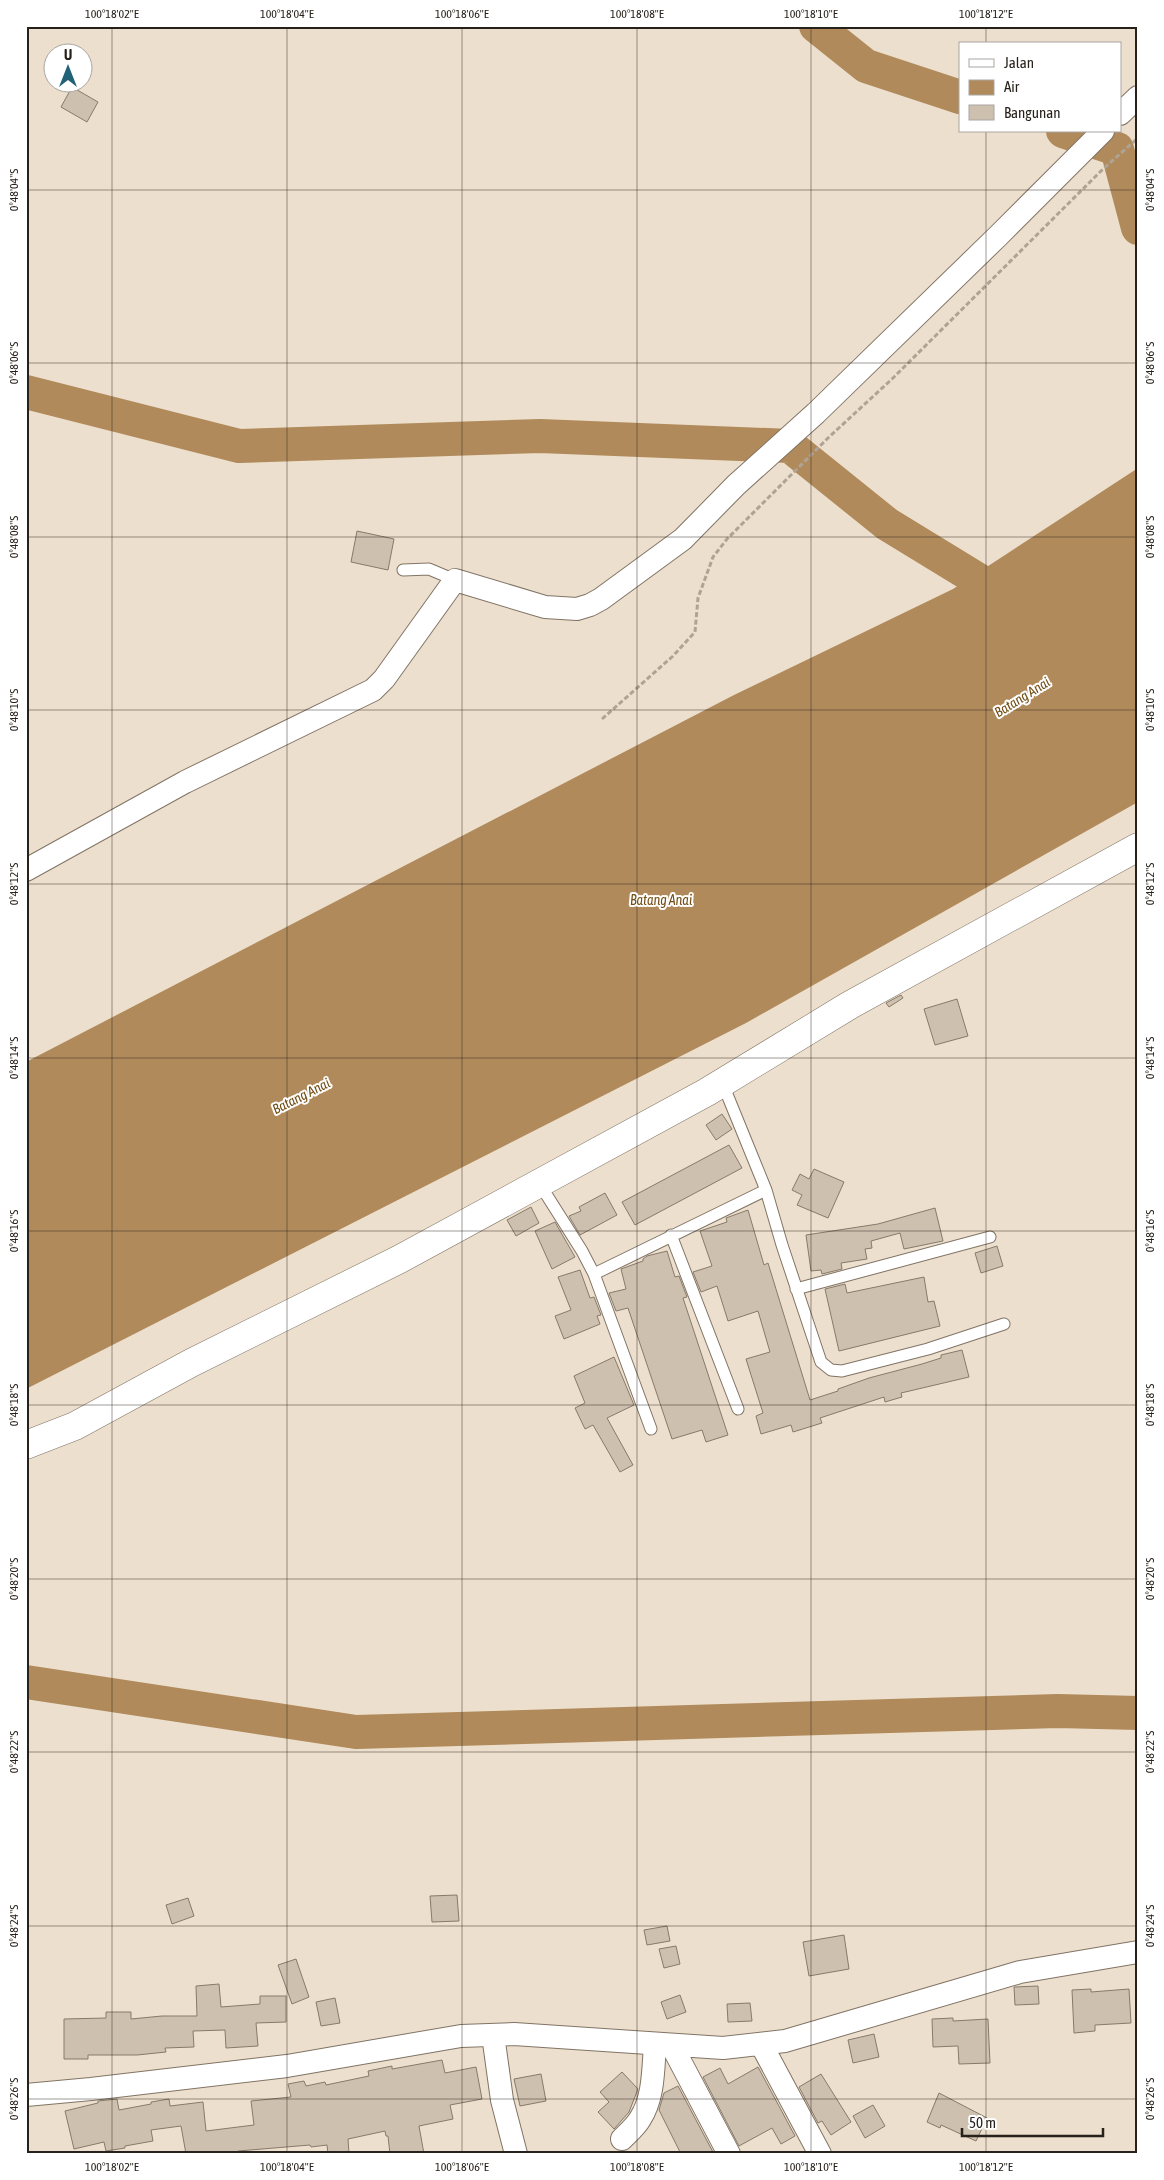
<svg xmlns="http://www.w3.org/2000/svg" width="1164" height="2180" viewBox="0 0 1164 2180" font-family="'Asap Condensed',sans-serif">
  <rect width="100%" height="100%" fill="#eddfcd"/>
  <path fill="#b08a5b" d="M 1138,468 L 1138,802 L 746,1023 L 26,1389 L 26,1062 L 734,695 L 953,589 Z"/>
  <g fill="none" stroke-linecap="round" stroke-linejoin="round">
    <path stroke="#b08a5b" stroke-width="34" d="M 816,26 L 866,66 L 960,97
      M 1063,131 L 1117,149 L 1138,228
      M 26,392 L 239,446 L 540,436 L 790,446 L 887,524 L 1013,601
      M 26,1682 L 356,1732 L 1058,1711 L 1138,1713"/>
  </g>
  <path fill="#cec0af" stroke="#877a6a" d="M 72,87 L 98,102 L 87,122 L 61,107 Z
    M 357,531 L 394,539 L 388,570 L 351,562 Z
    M 901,995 L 903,998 L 889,1007 L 886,1003 Z
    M 957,999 L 968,1036 L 935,1045 L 924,1009 Z
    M 722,1114 L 732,1129 L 716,1140 L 706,1125 Z
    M 729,1145 L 742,1168 L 635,1225 L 622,1202 Z
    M 814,1169 L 844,1182 L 828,1218 L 797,1205 L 802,1195 L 792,1190 L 800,1174 L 809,1179 Z
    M 605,1193 L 617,1215 L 580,1235 L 569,1216 L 581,1211 L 579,1207 Z
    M 531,1207 L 539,1223 L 516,1236 L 507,1220 Z
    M 935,1208 L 943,1241 L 904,1249 L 900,1233 L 871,1241 L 872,1248 L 865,1249 L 867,1259 L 841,1263 L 842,1269 L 822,1274 L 821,1270 L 811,1271 L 806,1235 L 878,1224 Z
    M 748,1210 L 764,1265 L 768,1263 L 810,1400 L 838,1391 L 838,1389 L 869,1378 L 922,1364 L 941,1358 L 941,1355 L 962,1350 L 969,1377 L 901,1393 L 902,1397 L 885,1402 L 884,1397 L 820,1418 L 822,1423 L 793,1432 L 791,1425 L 761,1434 L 756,1416 L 763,1413 L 746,1359 L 770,1352 L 758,1311 L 728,1321 L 717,1286 L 701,1292 L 693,1272 L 712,1266 L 700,1231 L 727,1222 L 726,1218 Z
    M 555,1222 L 575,1257 L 552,1269 L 535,1231 Z
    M 997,1246 L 1003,1266 L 981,1273 L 975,1253 Z
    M 667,1251 L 675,1277 L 679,1276 L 687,1297 L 683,1298 L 728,1435 L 706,1442 L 702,1430 L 672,1439 L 628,1308 L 616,1311 L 609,1293 L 626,1289 L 621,1269 L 643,1261 L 643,1259 L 647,1256 Z
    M 580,1270 L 590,1298 L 594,1297 L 601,1315 L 597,1316 L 600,1324 L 564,1339 L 555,1316 L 571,1310 L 558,1277 Z
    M 924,1277 L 928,1302 L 934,1301 L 940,1326 L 839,1351 L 825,1289 L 845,1284 L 847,1293 Z
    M 614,1357 L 634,1405 L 607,1418 L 633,1465 L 620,1472 L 593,1425 L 585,1429 L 575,1408 L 585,1403 L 574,1376 Z
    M 457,1895 L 459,1921 L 432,1922 L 430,1896 Z
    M 188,1898 L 194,1916 L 172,1924 L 166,1905 Z
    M 667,1926 L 670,1941 L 647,1945 L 644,1930 Z
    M 844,1935 L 849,1969 L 809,1976 L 803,1942 Z
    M 676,1946 L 680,1964 L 664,1968 L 659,1949 Z
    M 296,1959 L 309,1997 L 292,2004 L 278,1965 Z
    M 219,1984 L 221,2007 L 260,2004 L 260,1996 L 286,1996 L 286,2022 L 256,2023 L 258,2046 L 226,2048 L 225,2030 L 193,2031 L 194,2047 L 165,2048 L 166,2052 L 137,2055 L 88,2055 L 88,2059 L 64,2059 L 64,2019 L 106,2018 L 106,2012 L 131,2012 L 131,2019 L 162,2016 L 197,2016 L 196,1986 Z
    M 1038,1986 L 1039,2004 L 1015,2005 L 1014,1987 Z
    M 1091,1989 L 1091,1992 L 1129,1989 L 1131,2023 L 1095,2025 L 1095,2031 L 1074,2033 L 1072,1990 Z
    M 680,1995 L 686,2012 L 667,2019 L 661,2002 Z
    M 335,1998 L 340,2023 L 321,2026 L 316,2002 Z
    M 750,2003 L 752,2021 L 728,2022 L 727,2004 Z
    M 953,2018 L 953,2021 L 988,2019 L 990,2063 L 959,2064 L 958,2046 L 933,2047 L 932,2019 Z
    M 874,2034 L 879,2057 L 853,2063 L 848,2040 Z
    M 442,2060 L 445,2073 L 476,2067 L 482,2099 L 450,2105 L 453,2119 L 419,2126 L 424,2154 L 390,2154 L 388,2136 L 386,2136 L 385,2131 L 348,2139 L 349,2154 L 328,2154 L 327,2145 L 311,2147 L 310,2145 L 238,2151 L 238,2154 L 186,2154 L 181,2126 L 151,2130 L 153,2141 L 125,2146 L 125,2148 L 106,2151 L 104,2142 L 74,2149 L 65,2111 L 98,2103 L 98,2101 L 117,2099 L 119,2110 L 151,2104 L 151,2102 L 169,2099 L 170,2106 L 203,2102 L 206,2131 L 254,2125 L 251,2101 L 291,2097 L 288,2084 L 304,2081 L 306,2086 L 325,2082 L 326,2085 L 369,2076 L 368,2071 L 392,2066 L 392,2069 Z
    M 758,2067 L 795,2136 L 781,2144 L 772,2128 L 739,2146 L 703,2077 L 720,2068 L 728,2084 Z
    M 622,2072 L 638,2089 L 629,2112 L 614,2129 L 598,2112 L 609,2102 L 600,2092 Z
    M 541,2074 L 546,2101 L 520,2106 L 514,2079 Z
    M 821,2074 L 851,2122 L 831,2135 L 822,2121 L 818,2123 L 799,2087 Z
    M 678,2086 L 714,2154 L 681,2154 L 659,2110 L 664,2093 Z
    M 939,2093 L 987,2118 L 976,2141 L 941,2125 L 940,2128 L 927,2122 Z
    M 873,2105 L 885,2126 L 865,2138 L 853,2116 Z"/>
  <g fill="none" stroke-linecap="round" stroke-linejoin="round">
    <defs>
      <path id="lane" d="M 403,570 L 429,569 L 455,580
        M 722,1082 L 766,1190 L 782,1245 L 821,1362 L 831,1370 L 842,1371 L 928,1349 L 1004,1324
        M 539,1183 L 582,1251 L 594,1274 L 651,1429
        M 671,1235 L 738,1409
        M 594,1274 L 766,1190
        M 796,1289 L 990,1237"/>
      <path id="street" d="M 1120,114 L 1138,97
        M 26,870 L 185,782 L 373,690 L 384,679 L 455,580 L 545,607 L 577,609 L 590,605 L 601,599 L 683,539 L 736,485 L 816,413 L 998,236 L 1103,131
        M 493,2035 L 502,2100 L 516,2154
        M 761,2044 L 820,2154
        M 672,2046 L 729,2154
        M 26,2095 L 91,2089 L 287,2066 L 461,2036 L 514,2034 L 723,2048 L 785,2041 L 1020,1972 L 1138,1952
        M 622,2139 C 628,2133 636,2126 640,2119 C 654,2098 653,2069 655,2045"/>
      <path id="secondary" d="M 26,1445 L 75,1426 L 191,1363 L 400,1259 L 707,1092 L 850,1005 L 1138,847"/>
    </defs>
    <use href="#lane" stroke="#817465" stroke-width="13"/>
    <use href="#street" stroke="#817465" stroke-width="24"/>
    <use href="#secondary" stroke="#817465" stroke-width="29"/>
    <path stroke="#afa395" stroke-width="3" stroke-dasharray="5 2.5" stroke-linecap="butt" d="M 602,719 L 673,656 L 695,632 L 698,598 L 713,557 L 727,539 L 828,438 L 892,379 L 1103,169 L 1138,138"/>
    <use href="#lane" stroke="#fff" stroke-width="11"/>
    <use href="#street" stroke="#fff" stroke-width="22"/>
    <use href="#secondary" stroke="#fff" stroke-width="28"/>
  </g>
  <path fill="none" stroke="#27211b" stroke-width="1" stroke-opacity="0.45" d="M 112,26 L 112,2154M 287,26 L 287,2154M 462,26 L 462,2154M 637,26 L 637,2154M 811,26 L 811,2154M 986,26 L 986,44M 986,131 L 986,2154M 26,190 L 1138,190M 26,363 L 1138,363M 26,537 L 1138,537M 26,710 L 1138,710M 26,884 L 1138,884M 26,1058 L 1138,1058M 26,1231 L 1138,1231M 26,1405 L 1138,1405M 26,1579 L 1138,1579M 26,1752 L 1138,1752M 26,1926 L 1138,1926M 26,2099 L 1138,2099"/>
  <g text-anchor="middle" stroke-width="4" stroke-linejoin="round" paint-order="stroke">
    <g font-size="14" font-style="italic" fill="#724c13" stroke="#fff">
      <text transform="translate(1022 697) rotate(-32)" y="5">Batang Anai</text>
      <text x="661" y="905">Batang Anai</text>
      <text transform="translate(301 1096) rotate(-27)" y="5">Batang Anai</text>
    </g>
  </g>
  <rect width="1164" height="2180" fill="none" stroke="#ffffff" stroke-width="55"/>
  <rect x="959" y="42" width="162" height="90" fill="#ffffff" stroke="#a9a6a4"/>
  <rect x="969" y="59" width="25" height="8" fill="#ffffff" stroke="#a9a6a4"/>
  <text x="1004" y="68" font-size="15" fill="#27211b">Jalan</text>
  <rect x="969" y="80" width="25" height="15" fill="#b08a5b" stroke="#a9a6a4"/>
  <text x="1004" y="92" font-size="15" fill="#27211b">Air</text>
  <rect x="969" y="105" width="25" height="15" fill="#cec0af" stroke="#a9a6a4"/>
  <text x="1004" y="118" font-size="15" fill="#27211b">Bangunan</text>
  <g transform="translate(68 68)"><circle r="24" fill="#ffffff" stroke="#a9a6a4"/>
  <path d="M0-4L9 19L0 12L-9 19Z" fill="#216276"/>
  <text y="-8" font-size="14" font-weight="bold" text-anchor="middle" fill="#27211b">U</text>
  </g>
  <path d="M962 2128v8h141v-8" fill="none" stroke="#27211b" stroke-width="2.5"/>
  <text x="969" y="2128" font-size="15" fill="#27211b" stroke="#ffffff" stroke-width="4" paint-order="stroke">50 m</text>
  <rect x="28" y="28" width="1108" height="2124" fill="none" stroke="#27211b" stroke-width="2"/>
  <g font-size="12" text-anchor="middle" fill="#27211b">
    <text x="112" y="18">100°18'02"E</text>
    <text x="287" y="18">100°18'04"E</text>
    <text x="462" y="18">100°18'06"E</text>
    <text x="637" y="18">100°18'08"E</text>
    <text x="811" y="18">100°18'10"E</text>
    <text x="986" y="18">100°18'12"E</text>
    <text transform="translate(14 190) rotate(-90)" y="4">0°48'04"S</text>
    <text transform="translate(1150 190) rotate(-90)" y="4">0°48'04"S</text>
    <text transform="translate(14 363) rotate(-90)" y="4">0°48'06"S</text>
    <text transform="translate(1150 363) rotate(-90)" y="4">0°48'06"S</text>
    <text transform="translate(14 537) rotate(-90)" y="4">0°48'08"S</text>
    <text transform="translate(1150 537) rotate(-90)" y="4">0°48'08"S</text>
    <text transform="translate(14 710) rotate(-90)" y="4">0°48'10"S</text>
    <text transform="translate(1150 710) rotate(-90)" y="4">0°48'10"S</text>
    <text transform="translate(14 884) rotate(-90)" y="4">0°48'12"S</text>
    <text transform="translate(1150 884) rotate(-90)" y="4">0°48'12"S</text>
    <text transform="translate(14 1058) rotate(-90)" y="4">0°48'14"S</text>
    <text transform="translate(1150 1058) rotate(-90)" y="4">0°48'14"S</text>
    <text transform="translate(14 1231) rotate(-90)" y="4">0°48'16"S</text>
    <text transform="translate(1150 1231) rotate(-90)" y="4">0°48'16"S</text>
    <text transform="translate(14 1405) rotate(-90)" y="4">0°48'18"S</text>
    <text transform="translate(1150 1405) rotate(-90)" y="4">0°48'18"S</text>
    <text transform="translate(14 1579) rotate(-90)" y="4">0°48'20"S</text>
    <text transform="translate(1150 1579) rotate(-90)" y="4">0°48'20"S</text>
    <text transform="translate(14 1752) rotate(-90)" y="4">0°48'22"S</text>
    <text transform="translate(1150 1752) rotate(-90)" y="4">0°48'22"S</text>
    <text transform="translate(14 1926) rotate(-90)" y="4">0°48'24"S</text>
    <text transform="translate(1150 1926) rotate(-90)" y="4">0°48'24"S</text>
    <text transform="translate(14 2099) rotate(-90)" y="4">0°48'26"S</text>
    <text transform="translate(1150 2099) rotate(-90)" y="4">0°48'26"S</text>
    <text x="112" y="2171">100°18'02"E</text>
    <text x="287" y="2171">100°18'04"E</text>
    <text x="462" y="2171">100°18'06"E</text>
    <text x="637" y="2171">100°18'08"E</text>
    <text x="811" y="2171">100°18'10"E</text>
    <text x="986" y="2171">100°18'12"E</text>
  </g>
</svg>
